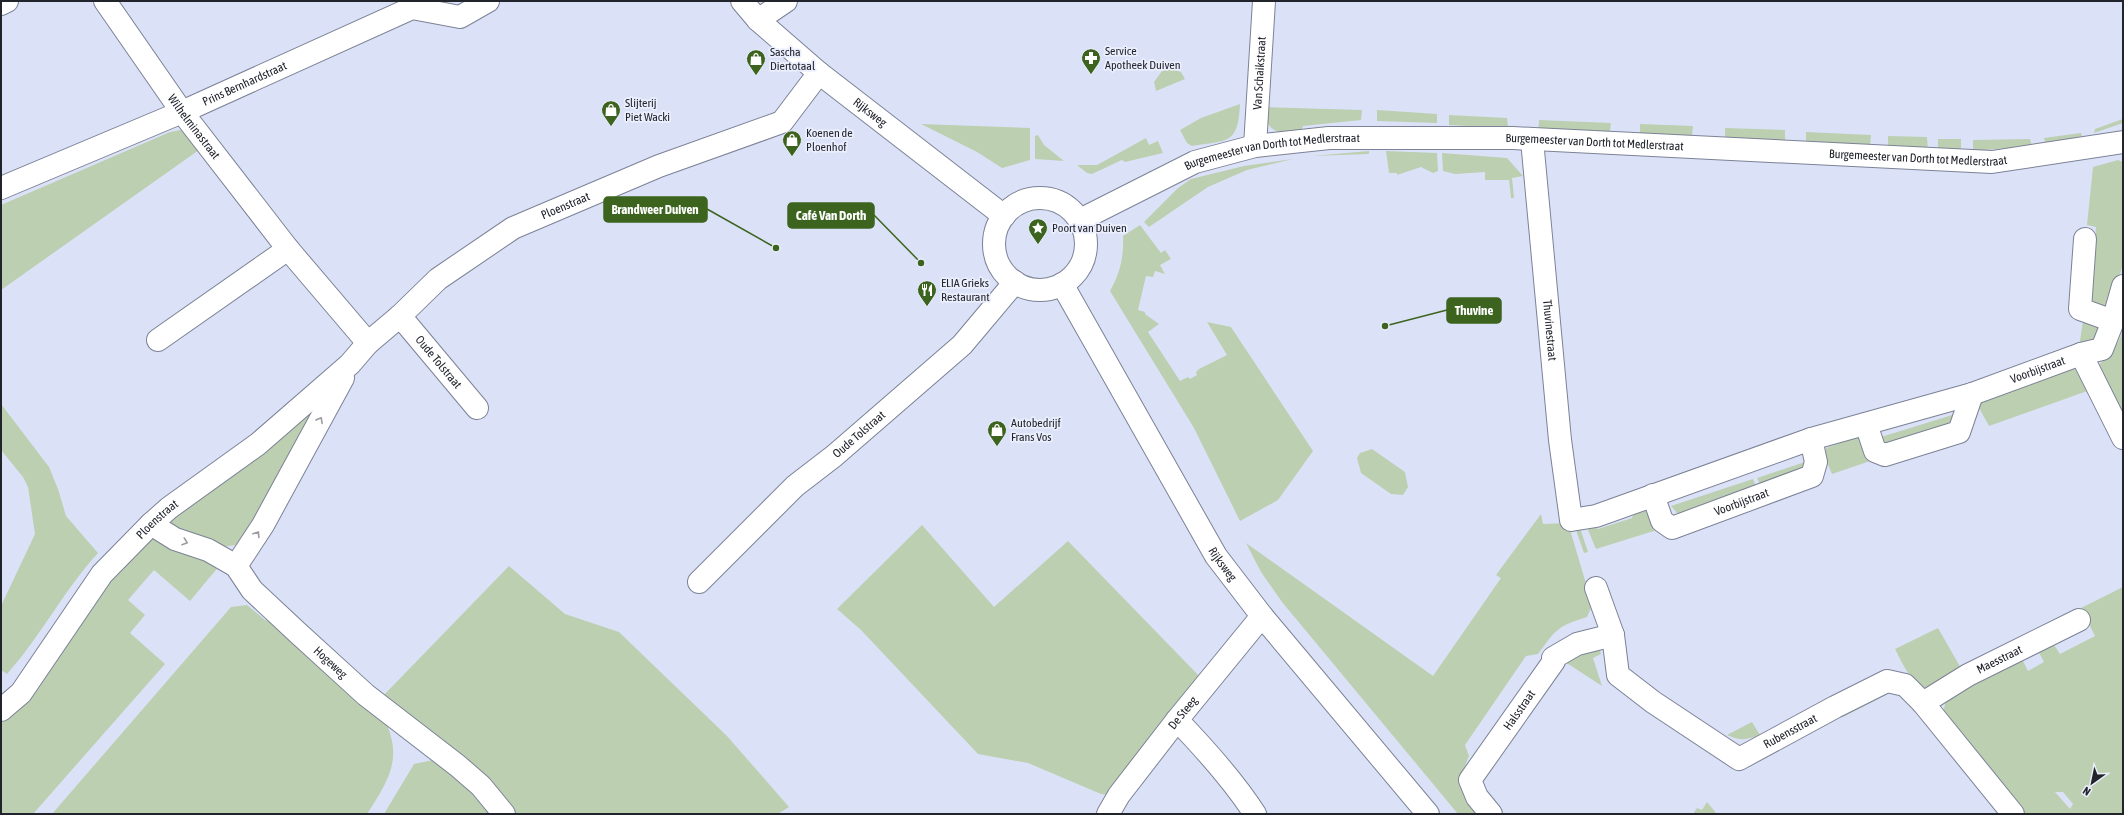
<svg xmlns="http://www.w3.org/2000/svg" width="2124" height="815" viewBox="0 0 2124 815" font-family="'Asap Condensed',sans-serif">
  <rect width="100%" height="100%" fill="#dbe2f8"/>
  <path fill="#bccfb1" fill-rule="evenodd" d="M 1171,68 L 1181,72 L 1185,79 L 1156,91 L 1154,82 L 1162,71 Z
    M 1240,104 C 1238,145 1228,140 1192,146 L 1187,143 L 1180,130 L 1201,118 Z
    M 1264,107 L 1362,110 L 1361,120 L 1303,126 L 1300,134 C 1278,134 1265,132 1264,107 Z
    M 1377,110 L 1437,114 L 1437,123 L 1377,121 Z
    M 1449,115 L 1507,118 L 1509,134 L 1496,133 L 1489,127 L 1449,125 Z
    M 2123,119 L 2123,123 L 2094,133 L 2095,129 Z
    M 1539,120 L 1611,123 L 1610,132 L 1538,136 Z
    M 921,124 L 1030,128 L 1030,160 L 1002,168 L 977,152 Z
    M 1640,124 L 1693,126 L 1692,136 L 1640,133 Z
    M 1725,128 L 1785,130 L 1785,142 L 1725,139 Z
    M 180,130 L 185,131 L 199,150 L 1,290 L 1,205 L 170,132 Z
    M 1806,132 L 1871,135 L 1870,147 L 1806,149 Z
    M 2081,133 L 2082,136 L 2046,145 L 2044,138 Z
    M 1038,135 L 1044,145 L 1064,161 L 1035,159 L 1035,136 Z
    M 1888,136 L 1927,137 L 1928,150 L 1888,148 Z
    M 1146,138 L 1149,145 L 1158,141 L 1163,153 L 1125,162 L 1122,160 L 1092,174 L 1087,173 L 1077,165 L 1097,165 Z
    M 1938,139 L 1961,139 L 1961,151 L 1938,150 Z
    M 2030,139 L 2032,146 L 1973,151 L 1973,140 Z
    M 1369,151 L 1369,154 L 1312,156 Z
    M 1386,151 L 1437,153 L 1438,171 L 1433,173 L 1421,167 L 1397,175 L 1397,173 L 1389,173 Z
    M 1442,153 L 1507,158 L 1523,176 L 1512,178 L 1514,198 L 1511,198 L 1509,180 L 1485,180 L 1485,172 L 1455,174 L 1443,171 Z
    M 1293,159 L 1247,170 L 1208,187 L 1149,227 L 1144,222 L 1178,188 L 1191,179 L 1244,166 Z
    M 2118,160 L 2123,162 L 2123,264 L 2112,303 L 2108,308 L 2092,303 L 2096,227 L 2087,225 L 2093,167 Z
    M 1140,225 L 1161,253 L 1165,250 L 1171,259 L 1160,265 L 1165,274 L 1155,271 L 1153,277 L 1146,276 L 1138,310 L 1145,312 L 1145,314 L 1159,324 L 1148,332 L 1180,381 L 1188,377 L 1190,379 L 1197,375 L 1196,372 L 1199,369 L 1227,355 L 1207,322 L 1231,327 L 1313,451 L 1278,500 L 1240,521 L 1194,428 L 1110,291 C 1120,273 1124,257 1123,236 Z
    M 2083,321 L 2102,326 C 2099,341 2093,343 2079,347 Z
    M 2123,330 L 2123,425 L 2093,369 C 2108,358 2117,348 2123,330 Z
    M 2072,368 L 2081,372 L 2090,390 L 1989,426 L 1978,406 L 1979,400 Z
    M 1,404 L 49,467 L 58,489 L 66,516 L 98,553 C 64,590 41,636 7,674 L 1,670 L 1,606 L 35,534 L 28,487 L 23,477 L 1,450 Z
    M 314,406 L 318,408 L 245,537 L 235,545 L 223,547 L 169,526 L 170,521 Z
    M 1962,412 L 1962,421 L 1885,444 L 1881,437 Z
    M 1860,436 L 1873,460 L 1832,474 L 1824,455 L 1826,448 Z
    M 1372,449 L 1405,472 L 1408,487 L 1403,495 L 1391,494 L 1361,473 L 1357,458 L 1360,453 Z
    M 1811,460 L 1812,464 L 1762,488 L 1757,478 Z
    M 1753,479 L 1757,489 L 1683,514 L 1678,514 L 1671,506 Z
    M 1648,506 L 1657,530 L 1596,549 L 1586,525 L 1590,524 L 1598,529 L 1632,518 L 1635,510 Z
    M 1541,514 L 1543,524 L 1568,523 L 1590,597 L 1591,608 L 1587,617 C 1557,626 1556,630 1538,654 L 1526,656 L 1465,745 L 1469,756 C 1456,783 1467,793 1483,814 L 1458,814 L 1282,602 L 1261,572 L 1246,543 L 1433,676 L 1501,578 L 1496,575 Z
    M 1574,524 L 1579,525 L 1588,552 L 1584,553 Z
    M 922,525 L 994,607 L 1068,541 L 1203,680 L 1107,795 L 1101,794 L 1028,763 L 978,754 L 861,630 L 837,609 Z
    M 154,537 L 220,565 L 190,601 L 154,570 L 128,600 L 145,615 L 130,633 L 165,664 L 33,814 L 1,814 L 1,718 L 81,609 L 147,539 Z
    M 509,566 L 565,614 L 619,632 L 727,736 L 789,807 L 778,814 L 509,814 L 381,698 Z
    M 2123,587 L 2123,814 L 2024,814 L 1943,713 L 1945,704 L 1950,697 L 2021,657 L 2028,671 L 2044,662 L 2037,649 L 2052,642 L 2060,654 L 2095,636 L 2081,608 ZM 2055,792 L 2063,792 L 2073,804 L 2070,809 Z
    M 247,605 L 265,620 L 278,624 L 386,723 C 403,760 387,783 367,814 L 52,814 L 231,607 Z
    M 1938,628 L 1962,670 C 1953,676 1944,684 1935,687 C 1915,695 1902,662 1895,649 Z
    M 1598,644 L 1601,654 L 1593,658 L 1602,686 L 1559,658 Z
    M 1883,690 L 1886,695 L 1843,717 L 1840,712 Z
    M 1752,722 L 1760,735 C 1747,740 1740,741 1727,735 Z
    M 438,759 L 495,814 L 384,814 L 414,764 Z
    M 1707,802 L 1717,814 L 1693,814 L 1697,808 L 1702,810 Z"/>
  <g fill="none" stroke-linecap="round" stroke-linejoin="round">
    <defs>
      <g id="minor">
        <path id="s1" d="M 105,1 L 182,112 L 288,249 L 368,343"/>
        <path d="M 1,4 L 7,1"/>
        <path d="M 758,20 L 786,1"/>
        <path id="s2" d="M 1532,140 L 1560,440 L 1571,520 L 1596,516 L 1811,439 L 1972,394 L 2081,354 L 2102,349 L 2113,321 L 2123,286"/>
        <path id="s3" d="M 1255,146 L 1264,1"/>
        <path id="s4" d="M 1,188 L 182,112 L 412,8 L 460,17 L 488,1"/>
        <path d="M 2085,239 L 2080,309 L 2113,321"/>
        <path id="s5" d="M 400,316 L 477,408"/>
        <path d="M 158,340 L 288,249"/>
        <path d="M 2081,354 L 2123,438"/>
        <path d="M 1866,424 L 1875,451 L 1885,455 L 1959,432 L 1972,394"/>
        <path id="s6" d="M 1653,495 L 1662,521 L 1672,528 L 1812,476 L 1816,462 L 1811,439"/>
        <path id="s7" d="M 151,524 L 175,539 L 208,550 L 236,566 L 252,590 L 298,633 L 366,695 L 458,766 L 481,786 L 504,814"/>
        <path d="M 236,566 L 263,525 L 343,378"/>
        <path id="s8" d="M 699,582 L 795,486 L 834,456 L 962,345 L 1015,282"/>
        <path id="s9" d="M 1596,588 L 1613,635 L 1618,675 L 1653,702 L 1739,759 L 1835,707 L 1887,681 L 1905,685 L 1923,703 L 2013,814"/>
        <path id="s10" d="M 1923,703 L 1968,675 L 2079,620"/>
        <path id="s11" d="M 1,710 L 21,693 L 102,574 L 151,524 L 169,508 L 258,444 L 350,364 L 368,343 L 400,316 L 438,279 L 513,228 L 659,166 L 782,122 L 819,73"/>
        <path d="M 1177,720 C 1206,750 1233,780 1255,814"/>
        <path id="s12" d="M 1108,814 L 1119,795 L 1177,720 L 1262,616"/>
        <path id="s13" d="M 1491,814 L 1477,797 L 1470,780 L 1554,661 L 1553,658 L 1577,644 L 1613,635"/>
      </g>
      <g id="tertiary">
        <path id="s14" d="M 742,1 L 758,20 L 819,73 L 1004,216"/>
        <circle cx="1040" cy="244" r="46"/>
        <path id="s15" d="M 1080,220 L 1195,162 L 1255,146 L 1329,138 L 1513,138 L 1992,162 L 2123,142"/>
        <path id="s16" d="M 1062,284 L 1216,556 L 1262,616 L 1428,814"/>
      </g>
    </defs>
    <use href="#minor" stroke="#7c8296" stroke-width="24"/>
    <use href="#tertiary" stroke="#7c8296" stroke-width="24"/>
    <use href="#minor" stroke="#fff" stroke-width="22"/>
    <use href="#tertiary" stroke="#fff" stroke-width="22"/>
  </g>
  <defs><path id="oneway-chevron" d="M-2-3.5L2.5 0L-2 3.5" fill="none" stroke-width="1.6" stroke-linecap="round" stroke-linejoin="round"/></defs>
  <g stroke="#9c9ca0">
    <use href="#oneway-chevron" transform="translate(320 420) rotate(-61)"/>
    <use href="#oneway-chevron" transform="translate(257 534) rotate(-58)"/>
    <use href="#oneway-chevron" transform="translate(185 542) rotate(19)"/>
  </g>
  <defs>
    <symbol id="pharmacy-pin" viewBox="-11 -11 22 30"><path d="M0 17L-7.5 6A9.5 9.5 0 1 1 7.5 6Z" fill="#3d641f" stroke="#ebeffd"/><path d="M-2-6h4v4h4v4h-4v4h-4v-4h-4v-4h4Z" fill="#fff"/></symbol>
    <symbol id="shop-pin" viewBox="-11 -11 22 30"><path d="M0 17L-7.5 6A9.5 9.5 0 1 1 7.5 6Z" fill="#3d641f" stroke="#ebeffd"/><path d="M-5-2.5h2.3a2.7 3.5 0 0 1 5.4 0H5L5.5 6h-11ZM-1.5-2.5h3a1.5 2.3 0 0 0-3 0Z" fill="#fff"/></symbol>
    <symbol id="sight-pin" viewBox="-11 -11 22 30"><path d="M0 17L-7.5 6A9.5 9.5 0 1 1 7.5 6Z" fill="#3d641f" stroke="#ebeffd"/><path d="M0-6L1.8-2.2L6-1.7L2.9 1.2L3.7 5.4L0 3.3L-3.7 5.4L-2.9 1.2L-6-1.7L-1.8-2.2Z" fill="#fff"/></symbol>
    <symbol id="restaurant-pin" viewBox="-11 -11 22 30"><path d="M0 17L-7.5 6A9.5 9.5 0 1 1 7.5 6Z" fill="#3d641f" stroke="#ebeffd"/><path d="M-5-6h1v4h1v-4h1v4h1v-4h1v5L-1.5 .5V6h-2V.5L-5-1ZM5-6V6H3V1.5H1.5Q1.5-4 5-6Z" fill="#fff"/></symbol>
  </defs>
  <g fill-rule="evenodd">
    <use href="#pharmacy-pin" x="1080" y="47" width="22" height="30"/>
    <use href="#shop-pin" x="745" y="48" width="22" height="30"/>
    <use href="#shop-pin" x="600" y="99" width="22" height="30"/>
    <use href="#shop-pin" x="781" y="129" width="22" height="30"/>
    <use href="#sight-pin" x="1027" y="217" width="22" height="30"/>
    <use href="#restaurant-pin" x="916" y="279" width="22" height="30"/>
    <use href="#shop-pin" x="986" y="419" width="22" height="30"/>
  </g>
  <g text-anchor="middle" stroke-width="3.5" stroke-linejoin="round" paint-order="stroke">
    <g font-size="12" fill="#22242c" stroke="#ebeffd" text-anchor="start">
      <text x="1105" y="55">Service<tspan x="1105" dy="14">Apotheek Duiven</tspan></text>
      <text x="770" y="56">Sascha<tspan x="770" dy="14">Diertotaal</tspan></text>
      <text x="625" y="107">Slijterij<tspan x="625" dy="14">Piet Wacki</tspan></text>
      <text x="806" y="137">Koenen de<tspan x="806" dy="14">Ploenhof</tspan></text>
      <text x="1052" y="232">Poort van Duiven</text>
      <text x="941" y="287">ELIA Grieks<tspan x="941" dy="14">Restaurant</tspan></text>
      <text x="1011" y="427">Autobedrijf<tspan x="1011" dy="14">Frans Vos</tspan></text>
    </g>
    <g font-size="12" fill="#22242c" stroke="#ebeffd">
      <text dy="4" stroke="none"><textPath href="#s3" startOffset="73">Van Schaikstraat</textPath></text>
      <text dy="4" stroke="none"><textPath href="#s4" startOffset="265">Prins Bernhardstraat</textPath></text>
      <text dy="4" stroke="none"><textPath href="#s14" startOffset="170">Rijksweg</textPath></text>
      <text dy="4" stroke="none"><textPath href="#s1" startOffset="154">Wilhelminastraat</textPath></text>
      <text dy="4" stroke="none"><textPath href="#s15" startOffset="531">Burgemeester van Dorth tot Medlerstraat</textPath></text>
      <text dy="4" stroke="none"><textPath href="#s15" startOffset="207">Burgemeester van Dorth tot Medlerstraat</textPath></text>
      <text dy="4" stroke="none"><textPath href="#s15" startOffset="855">Burgemeester van Dorth tot Medlerstraat</textPath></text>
      <text dy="4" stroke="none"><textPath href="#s11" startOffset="766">Ploenstraat</textPath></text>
      <text dy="4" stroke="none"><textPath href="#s2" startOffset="191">Thuvinestraat</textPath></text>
      <text dy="4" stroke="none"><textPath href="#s5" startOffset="60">Oude Tolstraat</textPath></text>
      <text dy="4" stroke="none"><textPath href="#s2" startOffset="873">Voorbijstraat</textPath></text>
      <text dy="4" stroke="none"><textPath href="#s8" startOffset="218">Oude Tolstraat</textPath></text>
      <text dy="4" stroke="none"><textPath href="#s6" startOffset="114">Voorbijstraat</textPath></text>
      <text dy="4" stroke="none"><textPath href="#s11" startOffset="248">Ploenstraat</textPath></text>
      <text dy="4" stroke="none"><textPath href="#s16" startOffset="323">Rijksweg</textPath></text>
      <text dy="4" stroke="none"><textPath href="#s10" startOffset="88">Maesstraat</textPath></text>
      <text dy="4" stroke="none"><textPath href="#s7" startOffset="231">Hogeweg</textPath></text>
      <text dy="4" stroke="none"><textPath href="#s13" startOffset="126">Halsstraat</textPath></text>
      <text dy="4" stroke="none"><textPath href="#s12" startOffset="126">De Steeg</textPath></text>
      <text dy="4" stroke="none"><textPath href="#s9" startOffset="296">Rubensstraat</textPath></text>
    </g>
  </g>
  <path fill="none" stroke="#3d641f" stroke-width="1.5" d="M776 248L707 209M921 263L874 215M1385 326L1447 310"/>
  <g fill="#3d641f" stroke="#ebeffd" stroke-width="1.5">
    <circle cx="776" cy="248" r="4"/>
    <circle cx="921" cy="263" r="4"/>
    <circle cx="1385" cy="326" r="4"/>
  </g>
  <g fill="#3d641f" stroke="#3d641f" stroke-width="1.5">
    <rect x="604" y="197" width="103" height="25" rx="4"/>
    <rect x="788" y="203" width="86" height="25" rx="4"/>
    <rect x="1447" y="298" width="54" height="25" rx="4"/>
  </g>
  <g font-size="13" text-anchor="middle" font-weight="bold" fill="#fff">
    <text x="655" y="214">Brandweer Duiven</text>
    <text x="831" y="220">Café Van Dorth</text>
    <text x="1474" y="315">Thuvine</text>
  </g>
  <rect width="2124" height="815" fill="none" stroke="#22242c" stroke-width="4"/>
  <g transform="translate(2092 783) rotate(213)" stroke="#ebeffd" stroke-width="3" paint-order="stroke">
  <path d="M0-3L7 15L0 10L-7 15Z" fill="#22242c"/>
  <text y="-6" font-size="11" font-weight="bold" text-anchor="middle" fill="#22242c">N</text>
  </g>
</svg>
